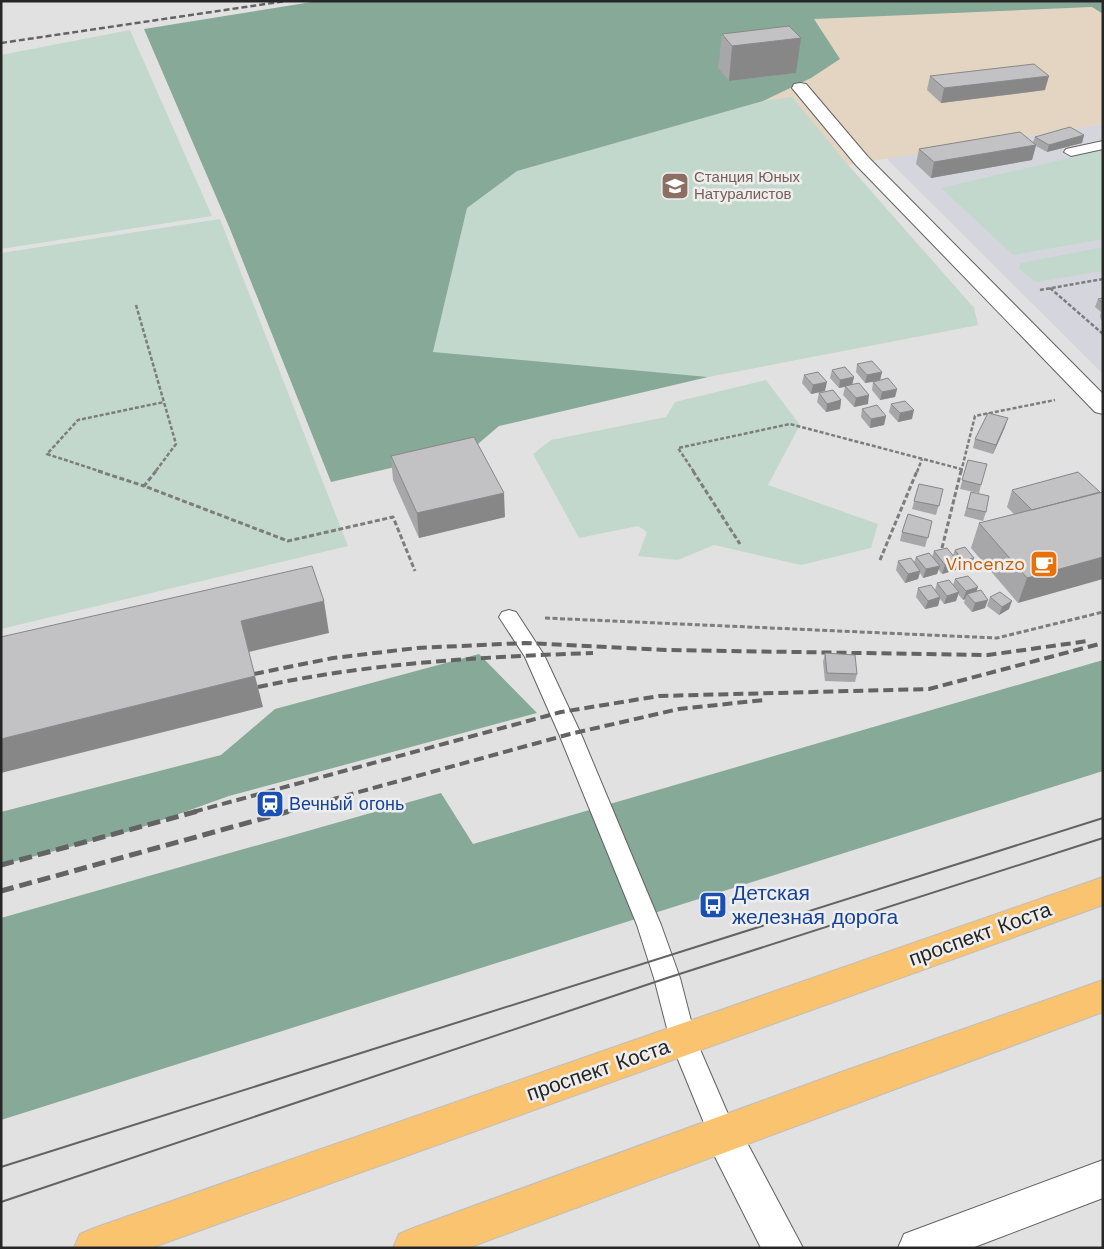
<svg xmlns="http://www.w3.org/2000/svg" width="1104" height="1249" viewBox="0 0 1104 1249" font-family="'Work Sans',sans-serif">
  <rect width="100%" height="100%" fill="#e1e1e2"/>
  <path fill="#d5d5dd" d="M 1103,124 L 1103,374 L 886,158 Z"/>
  <path fill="#e4d5c2" d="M 1092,7 L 1103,14 L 1103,124 L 848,165 L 974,308 L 978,325 L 708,377 L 433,353 L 467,208 L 599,26 Z"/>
  <path fill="#c2d8cd" d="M 130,30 L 212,216 L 1,249 L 1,55 Z
    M 792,97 L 848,165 L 974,308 L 978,325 L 708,377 L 433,353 L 467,208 L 517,171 L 763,101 Z
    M 1103,150 L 1103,239 L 1013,255 L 941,188 Z
    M 220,219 L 348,546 L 1,629 L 1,253 Z
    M 1103,247 L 1103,271 L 1037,282 L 1025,274 L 1019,268 L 1021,263 Z
    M 766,380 L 800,425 L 768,485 L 878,524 L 871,548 L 801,565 L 714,545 L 678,560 L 638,556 L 647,532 L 638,526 L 579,538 L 533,454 L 551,440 L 666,417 L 675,402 Z"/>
  <path fill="#86a998" d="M 318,1 L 1103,1 L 1103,14 L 1092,7 L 814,19 L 840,59 L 811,78 L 763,101 L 517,171 L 467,208 L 433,352 L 708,377 L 499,426 L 472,449 L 331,482 L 230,229 L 144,29 Z
    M 479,654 L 537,713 L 229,796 L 134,830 L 1,865 L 1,812 L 221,755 L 275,709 Z
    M 1103,660 L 1103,771 L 1,1120 L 1,918 L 441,793 L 473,844 Z"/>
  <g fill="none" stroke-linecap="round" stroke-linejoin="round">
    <defs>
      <path id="lane" d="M 1103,141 L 1103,149 L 1071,156 L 1064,152 L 1066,149 Z
        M 509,610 L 516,612 L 544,655 L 581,734 L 661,925 L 680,978 L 696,1040 L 737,1135 L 733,1145 L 723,1149 L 713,1145 L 670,1040 L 654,978 L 637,925 L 559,734 L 525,657 L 499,617 L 502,612 Z"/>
      <path id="street" d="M 800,83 L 806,84 L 868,157 L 1103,394 L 1103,414 L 1095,412 L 856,165 L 792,88 L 794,84 Z
        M 723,1116 L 736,1122 L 803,1248 L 761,1248 L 704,1135 L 710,1122 Z
        M 1103,1160 L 1103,1198 L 972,1248 L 898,1248 L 904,1234 Z"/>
      <path id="primary" d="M 1103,877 L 1103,905 L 151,1248 L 74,1248 L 80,1234 L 94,1228 Z
        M 1103,980 L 1103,1012 L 468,1248 L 393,1248 L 399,1234 L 413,1228 L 844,1071 Z"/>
    </defs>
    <use href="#lane" stroke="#626163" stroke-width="2"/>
    <use href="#street" stroke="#626163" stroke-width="2"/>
    <use href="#primary" stroke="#bebebe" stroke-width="2"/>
    <path stroke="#7d7d7e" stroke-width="2.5" stroke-dasharray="4 2" stroke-linecap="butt" d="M 1050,288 L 1103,334
      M 1040,290 L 1103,279
      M 136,305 L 176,444 L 155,472
      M 102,472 L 47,454 L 78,420 L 164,402
      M 694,472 L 678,448 L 790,424 L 961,469
      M 917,472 L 922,459
      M 961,472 L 975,416 L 1055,400"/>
    <path stroke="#7d7d7e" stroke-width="3" stroke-dasharray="5 2.5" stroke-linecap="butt" d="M 98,471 L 144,486
      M 156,471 L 144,486 L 288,541 L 393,517 L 415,571
      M 693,471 L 740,544
      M 942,548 L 961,471
      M 880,560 L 917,471
      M 545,618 L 997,638 L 1103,612"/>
    <use href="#lane" fill="#fff" fill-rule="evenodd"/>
    <use href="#street" fill="#fff" fill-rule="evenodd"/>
    <use href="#primary" fill="#f9c370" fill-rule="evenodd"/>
    <path stroke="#636364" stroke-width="2" d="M 1,1167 L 1103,818
      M 1,1202 L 667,978 L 1103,838"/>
    <path stroke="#636364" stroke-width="2.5" stroke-dasharray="6 3" stroke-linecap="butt" d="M 1,43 L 286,1"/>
    <path stroke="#636364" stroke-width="4" stroke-dasharray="10 5" stroke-linecap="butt" d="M 254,674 L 333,658 L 417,648 L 525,643 L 666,650 L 988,655 L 1088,641
      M 258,687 C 369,663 480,657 593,653
      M 193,812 L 561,712 L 659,696 L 929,689 L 1103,643
      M 286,812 L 570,734 L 679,709 L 764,700"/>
    <path stroke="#636364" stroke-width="5" stroke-dasharray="13 6" stroke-linecap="butt" d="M 1,865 L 198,811
      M 1,891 L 290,811"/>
  </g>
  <path fill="#a7a6a8" d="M 722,34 L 796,73 L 729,81 L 718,68 Z
    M 930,76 L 1045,90 L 941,103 L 927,90 Z
    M 1084,135 L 1082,143 L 1047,152 L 1036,146 L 1032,160 L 931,178 L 916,164 L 919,149 L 1033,142 L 1035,137 Z
    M 1103,298 L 1103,321 L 1101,320 L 1100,316 L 1101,312 L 1095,307 L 1098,299 Z
    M 857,364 L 882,372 L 880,380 L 897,389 L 895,397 L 880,400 L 872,390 L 873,382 L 865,383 L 856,372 Z
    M 832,370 L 854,377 L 852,385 L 868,404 L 854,407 L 843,395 L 845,387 L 839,388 L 830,378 Z
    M 804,375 L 825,391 L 811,394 L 802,383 Z
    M 819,393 L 841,400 L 840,409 L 826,412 L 817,402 Z
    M 891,404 L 912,419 L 898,422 L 889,412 Z
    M 862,409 L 886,416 L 884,425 L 870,428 L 861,417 Z
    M 1005,427 L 993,454 L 973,448 L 975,439 Z
    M 391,456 L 505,517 L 419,538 L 393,480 Z
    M 968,460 L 981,485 L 979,493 L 960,489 Z
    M 1078,472 L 1018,603 L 971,548 L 979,523 L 1014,514 L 1007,507 L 1012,490 Z
    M 919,484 L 943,489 L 936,515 L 912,509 Z
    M 971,492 L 986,512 L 983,521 L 964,516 Z
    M 932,521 L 925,547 L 900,541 L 902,532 Z
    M 955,550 L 971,566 L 961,569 L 957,565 L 956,570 L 942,574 L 938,569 L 937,574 L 923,578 L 920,573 L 918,579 L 905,583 L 896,570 L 898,561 L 914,562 L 916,557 L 932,557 L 934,551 L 953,555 Z
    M 955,579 L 976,591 L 985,608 L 972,612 L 964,603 L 965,599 L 963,600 L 958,594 L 956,601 L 944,604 L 940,599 L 938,606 L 925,609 L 916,597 L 918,588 L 935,590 L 937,583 L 953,585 Z
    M 990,597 L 1009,609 L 999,615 L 987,606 Z
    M 825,653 L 857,674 L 855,682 L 825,681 L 823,662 Z"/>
  <path fill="#888788" d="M 801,38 L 796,73 L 729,81 L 732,46 Z
    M 1049,76 L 1045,90 L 941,103 L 944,88 Z
    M 1084,135 L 1082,143 L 1047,152 L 1049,145 Z
    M 1036,145 L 1032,160 L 931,178 L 934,162 Z
    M 882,372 L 880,380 L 865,383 L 867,375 Z
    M 854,377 L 852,385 L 839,388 L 840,380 Z
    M 827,382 L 825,391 L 811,394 L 813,385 Z
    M 897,389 L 895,397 L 880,400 L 882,392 Z
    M 869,395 L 868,404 L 854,407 L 856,398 Z
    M 841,400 L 840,409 L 826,412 L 827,404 Z
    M 914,410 L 912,419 L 898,422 L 900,413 Z
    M 886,416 L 884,425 L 870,428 L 871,419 Z
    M 1008,418 L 1005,427 L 993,454 L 996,445 Z
    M 504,493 L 505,517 L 419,538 L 417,513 Z
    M 1103,557 L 1103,579 L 1018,603 L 1027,578 Z
    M 974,558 L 971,566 L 961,569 L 963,561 Z
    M 958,562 L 956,570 L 942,574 L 945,565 Z
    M 940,566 L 937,574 L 923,578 L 926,569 Z
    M 920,571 L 918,579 L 905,583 L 908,574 Z
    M 978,587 L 975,596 L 967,594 L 965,599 L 963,600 L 966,591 Z
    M 959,592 L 956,601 L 944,604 L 947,596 Z
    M 940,597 L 938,606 L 925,609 L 928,601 Z
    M 988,600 L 985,608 L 972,612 L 975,603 Z
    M 324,601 L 329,633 L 249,652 L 241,621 Z
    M 1012,601 L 1009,609 L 999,615 L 1002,607 Z
    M 255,676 L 263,707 L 1,773 L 1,739 Z"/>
  <path fill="#c2c1c3" stroke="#888788" d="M 789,26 L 801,38 L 732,46 L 722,34 Z
    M 1034,64 L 1049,76 L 944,88 L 930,76 Z
    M 1070,127 L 1084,135 L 1049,145 L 1035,137 Z
    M 1020,132 L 1036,145 L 934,162 L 919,149 Z
    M 1103,298 L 1103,303 L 1098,299 Z
    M 872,361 L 882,372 L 867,375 L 857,364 Z
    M 845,367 L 854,377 L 840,380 L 832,370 Z
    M 818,372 L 827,382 L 813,385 L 804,375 Z
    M 888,378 L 897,389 L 882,392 L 873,382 Z
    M 859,383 L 869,395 L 856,398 L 845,386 Z
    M 833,390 L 841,400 L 827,404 L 819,393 Z
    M 905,401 L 914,410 L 900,413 L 891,404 Z
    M 877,405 L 886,416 L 871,419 L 862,409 Z
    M 988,413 L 1008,418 L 996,445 L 975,439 Z
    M 474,437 L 504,493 L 417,513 L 391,456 Z
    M 968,460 L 987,464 L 981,485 L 962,480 Z
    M 1078,472 L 1100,492 L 1032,510 L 1012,490 Z
    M 919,484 L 943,489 L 939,506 L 914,501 Z
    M 971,492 L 989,496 L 986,512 L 967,508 Z
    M 1103,492 L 1103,557 L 1027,578 L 979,523 Z
    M 908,514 L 932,521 L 928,538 L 902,532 Z
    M 965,547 L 974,558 L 963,561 L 955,550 Z
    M 947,548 L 958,562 L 945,565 L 934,551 Z
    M 929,553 L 940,566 L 926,569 L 916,557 Z
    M 911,558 L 920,571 L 908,574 L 898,561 Z
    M 312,566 L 324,601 L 241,621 L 255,676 L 1,739 L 1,637 Z
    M 968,576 L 978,587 L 966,591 L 955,579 Z
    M 949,580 L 959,592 L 947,596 L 937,583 Z
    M 931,585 L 940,597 L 928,601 L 918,588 Z
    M 981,590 L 988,600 L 975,603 L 967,594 Z
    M 1000,592 L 1012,601 L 1002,607 L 990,597 Z
    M 825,653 L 855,655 L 857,674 L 827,673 Z"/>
  <defs>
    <symbol id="school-square" viewBox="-11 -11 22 22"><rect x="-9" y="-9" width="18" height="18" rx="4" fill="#8d6e63" stroke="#eeeeef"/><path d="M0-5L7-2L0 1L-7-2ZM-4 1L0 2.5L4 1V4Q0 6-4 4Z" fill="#fff"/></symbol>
    <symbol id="cafe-square" viewBox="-11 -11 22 22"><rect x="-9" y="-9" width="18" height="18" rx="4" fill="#e8710a" stroke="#eeeeef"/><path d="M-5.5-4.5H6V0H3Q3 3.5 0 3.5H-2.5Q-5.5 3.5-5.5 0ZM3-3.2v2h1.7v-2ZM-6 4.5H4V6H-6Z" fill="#fff"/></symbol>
    <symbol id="station-square" viewBox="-11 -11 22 22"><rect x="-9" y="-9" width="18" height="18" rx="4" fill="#1a4fb4" stroke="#eeeeef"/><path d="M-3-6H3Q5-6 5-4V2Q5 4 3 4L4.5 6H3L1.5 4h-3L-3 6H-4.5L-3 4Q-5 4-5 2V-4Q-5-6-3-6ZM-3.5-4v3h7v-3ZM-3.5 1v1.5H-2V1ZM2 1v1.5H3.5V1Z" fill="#fff"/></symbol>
    <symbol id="bus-square" viewBox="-11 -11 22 22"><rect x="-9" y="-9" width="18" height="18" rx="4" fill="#1a4fb4" stroke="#eeeeef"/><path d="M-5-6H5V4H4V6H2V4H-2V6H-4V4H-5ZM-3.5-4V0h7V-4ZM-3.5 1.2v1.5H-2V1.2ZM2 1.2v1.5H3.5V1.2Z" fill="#fff"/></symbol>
  </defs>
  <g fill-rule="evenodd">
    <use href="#school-square" x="659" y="170" width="32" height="32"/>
    <use href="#cafe-square" x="1028" y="548" width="32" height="32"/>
    <use href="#station-square" x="254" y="788" width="32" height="32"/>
    <use href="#bus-square" x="697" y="889" width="32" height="32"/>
  </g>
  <g text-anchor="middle" stroke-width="5" stroke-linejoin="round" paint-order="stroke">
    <g font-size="15" fill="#785e54" stroke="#eeeeef" text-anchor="start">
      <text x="694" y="182">Станция Юных<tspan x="694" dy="17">Натуралистов</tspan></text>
    </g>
    <g font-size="18" fill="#c56008" stroke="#eeeeef" text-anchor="end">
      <text x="1025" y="570">Vincenzo</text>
    </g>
    <g font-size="18" fill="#164399" stroke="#eeeeef" text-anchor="start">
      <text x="289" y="810">Вечный огонь</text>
    </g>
    <g font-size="21" fill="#164399" stroke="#eeeeef" text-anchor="start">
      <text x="732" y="900">Детская<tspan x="732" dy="24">железная дорога</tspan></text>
    </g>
    <g font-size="21" fill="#262626" stroke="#eeeeef">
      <text transform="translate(980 934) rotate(-20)" y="7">проспект Коста</text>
      <text transform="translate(598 1070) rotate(-19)" y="7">проспект Коста</text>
    </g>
  </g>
  <rect width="1104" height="1249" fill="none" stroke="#262626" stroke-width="5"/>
</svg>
